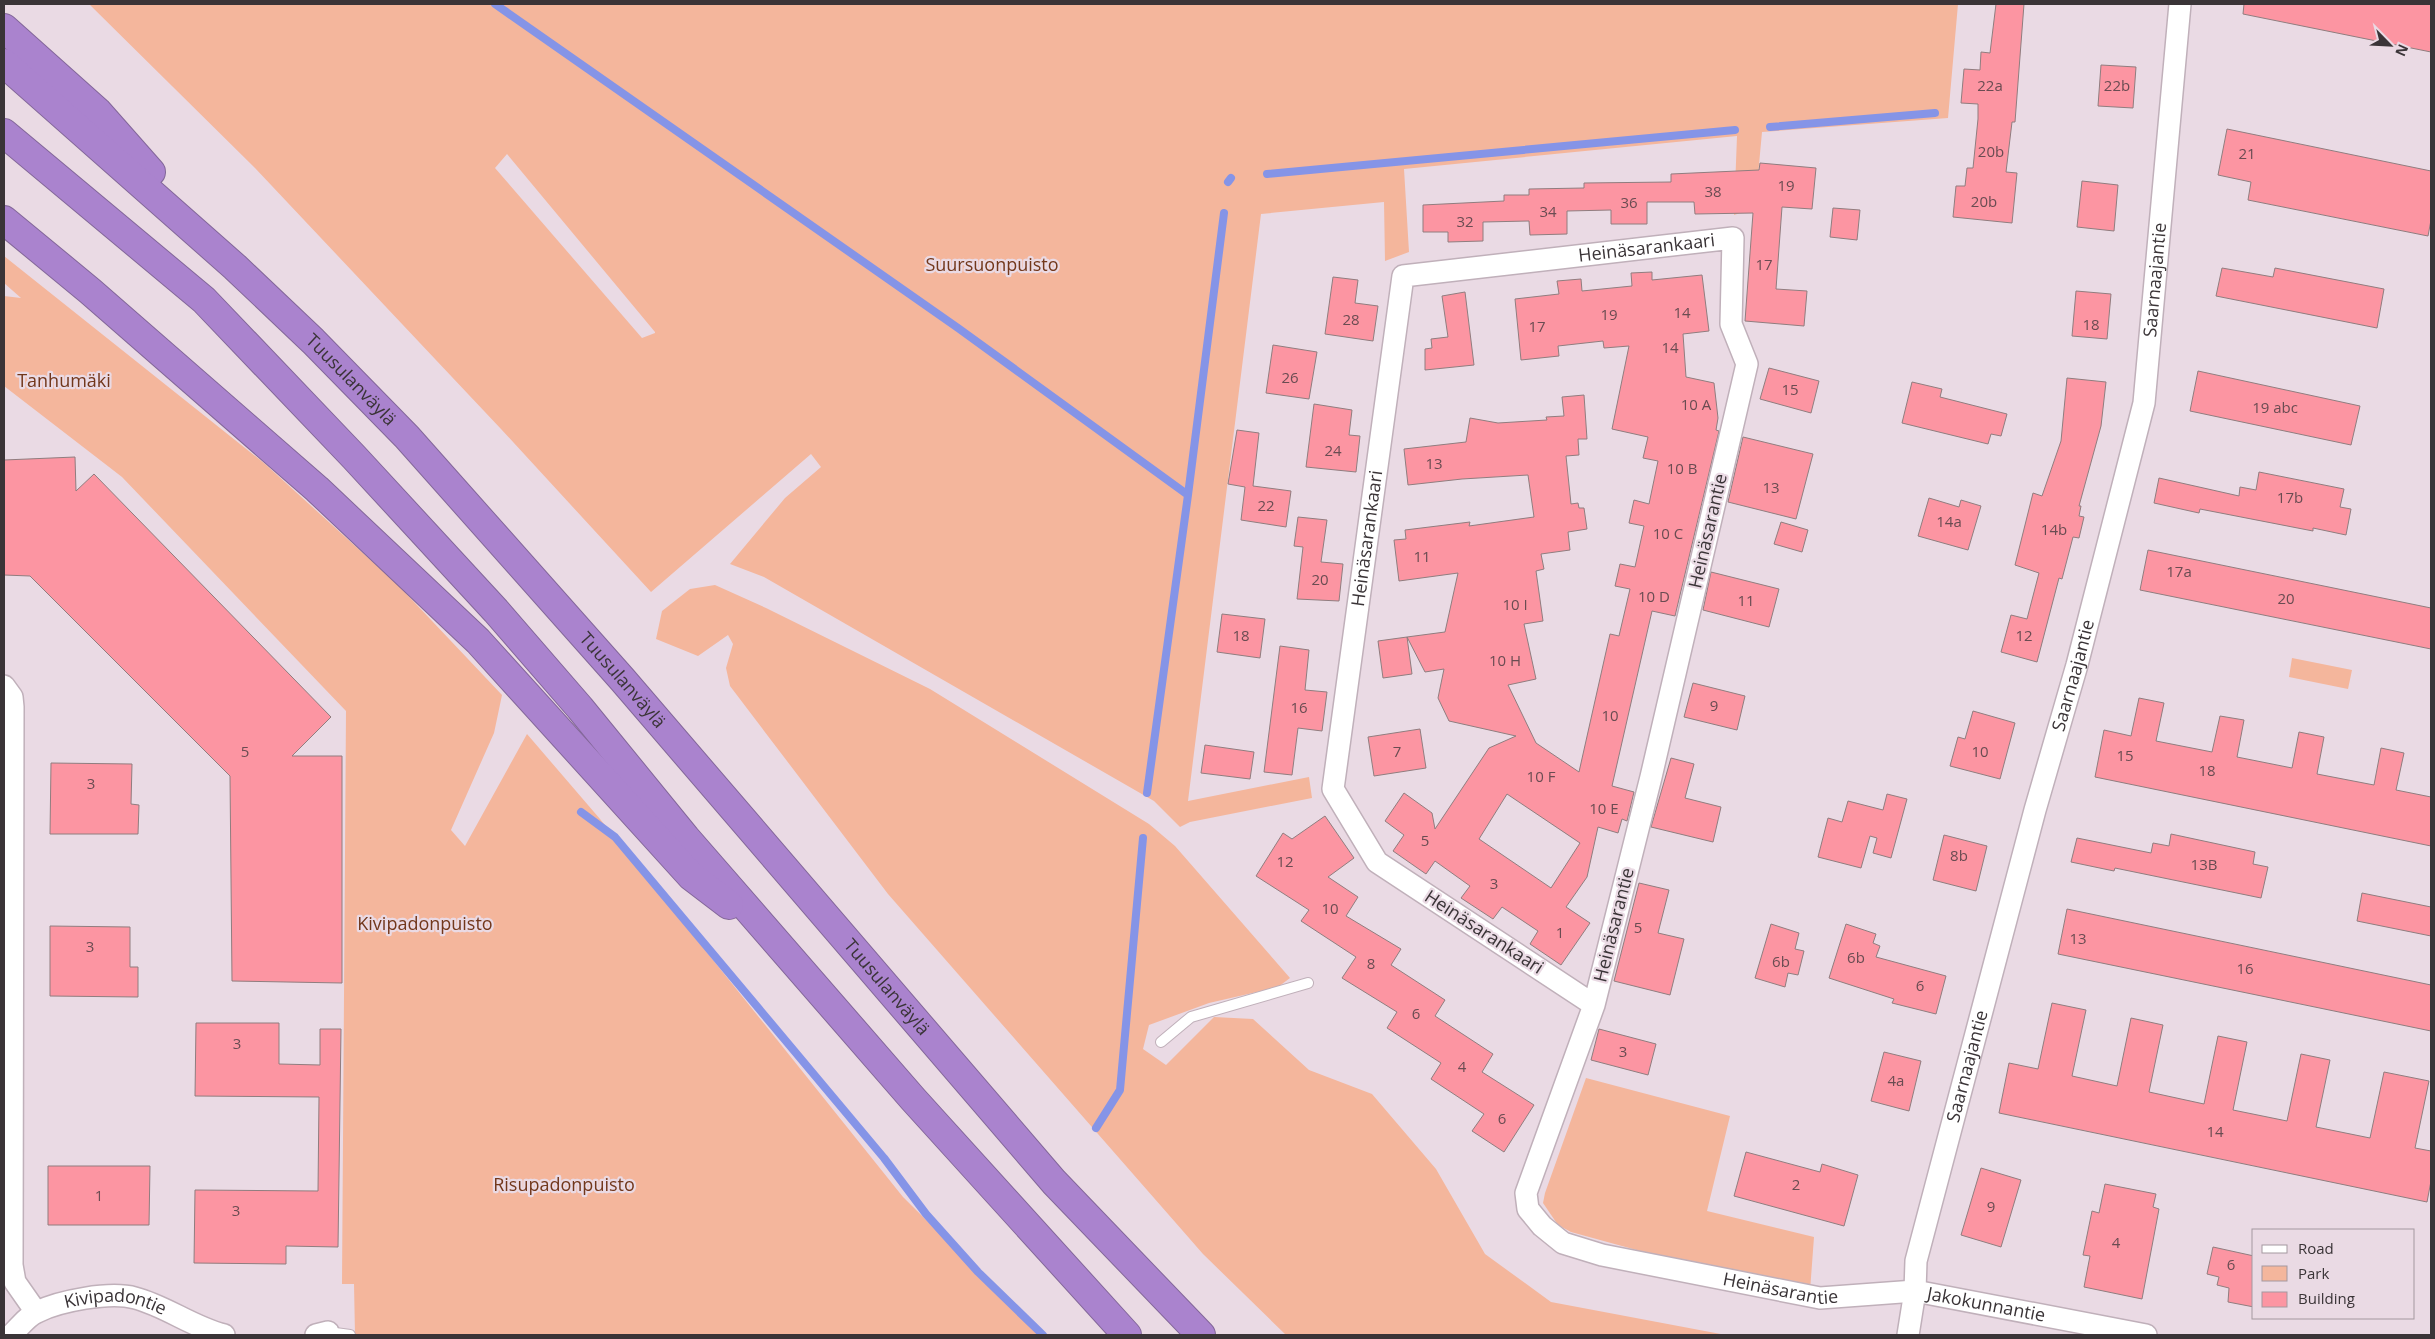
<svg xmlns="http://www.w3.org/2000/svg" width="2435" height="1339" viewBox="0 0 2435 1339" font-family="'Open Sans',sans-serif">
  <rect width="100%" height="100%" fill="#eadae4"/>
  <path fill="#f4b69c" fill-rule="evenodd" d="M 89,4 L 1958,4 L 1948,118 L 1762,132 L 1755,208 L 1734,215 L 1737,136 L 1404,169 L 1409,252 L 1385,261 L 1384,202 L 1261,214 L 1188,801 L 1309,777 L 1312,798 L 1190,822 L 1180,827 L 1154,801 L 764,577 L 730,564 L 785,498 L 821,467 L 811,454 L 651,592 L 501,429 L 255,168 ZM 507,154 L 655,332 L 655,333 L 642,338 L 495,168 Z
    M 4,256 L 264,463 L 398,585 L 502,695 L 494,733 L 451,830 L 465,846 L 527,734 L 600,819 L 903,1197 L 1042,1335 L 355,1335 L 354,1284 L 342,1284 L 346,711 L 122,477 L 4,386 L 4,296 L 21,298 L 4,283 Z
    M 715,585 L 766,608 L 930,689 L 1149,824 L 1175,846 L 1290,978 L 1278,987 L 1209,1003 L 1149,1025 L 1143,1049 L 1166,1065 L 1214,1017 L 1253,1019 L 1309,1070 L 1372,1094 L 1436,1169 L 1485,1254 L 1551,1302 L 1726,1335 L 1286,1335 L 1203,1254 L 888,894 L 730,686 L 726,668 L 733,644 L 728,635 L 698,656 L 656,639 L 662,611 L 690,589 Z
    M 2292,658 L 2352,670 L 2348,689 L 2289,677 Z
    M 1586,1078 L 1730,1116 L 1707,1211 L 1814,1237 L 1810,1291 L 1782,1290 L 1571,1232 L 1558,1225 L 1543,1203 L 1545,1193 Z"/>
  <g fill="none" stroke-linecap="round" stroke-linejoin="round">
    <path stroke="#8594e7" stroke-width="8" d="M 495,4 L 958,328 L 1188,495 L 1147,793
      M 1770,127 L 1935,113
      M 1267,174 L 1735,130
      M 1228,182 L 1231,178
      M 1188,495 L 1224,213
      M 581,812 L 615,837 L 884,1158 L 926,1214 L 978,1272 L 1043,1335
      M 1096,1128 L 1120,1090 L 1143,838"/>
  </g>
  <path fill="#fc95a2" stroke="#907d7f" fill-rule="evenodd" d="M 1996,4 L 2024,4 L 2015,122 L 2012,122 L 2006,172 L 2017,173 L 2012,223 L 1953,217 L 1956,186 L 1965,186 L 1967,168 L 1973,168 L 1978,119 L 1978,104 L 1961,103 L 1964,69 L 1980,70 L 1981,52 L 1990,53 Z
    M 2244,4 L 2431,4 L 2431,52 L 2243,14 Z
    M 2101,65 L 2136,67 L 2133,108 L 2098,106 Z
    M 2227,129 L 2431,171 L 2431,220 L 2428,236 L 2248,200 L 2251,182 L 2218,175 Z
    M 1760,163 L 1816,168 L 1812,209 L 1782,207 L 1776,289 L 1807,291 L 1804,326 L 1745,321 L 1753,213 L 1695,214 L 1694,202 L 1647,202 L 1647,224 L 1611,224 L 1611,210 L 1567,211 L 1567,234 L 1530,235 L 1529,221 L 1483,222 L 1483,241 L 1448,242 L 1448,232 L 1423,232 L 1423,205 L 1504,201 L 1504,195 L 1529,195 L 1529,189 L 1584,188 L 1584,183 L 1671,182 L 1671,174 L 1759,170 Z
    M 2082,181 L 2118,185 L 2114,231 L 2077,227 Z
    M 1833,208 L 1860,210 L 1857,240 L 1830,237 Z
    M 2222,268 L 2273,277 L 2275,268 L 2384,289 L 2377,328 L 2216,296 Z
    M 1652,272 L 1652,280 L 1702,275 L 1709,331 L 1683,334 L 1686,377 L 1714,383 L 1718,418 L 1716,430 L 1719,431 L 1675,616 L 1652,611 L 1612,786 L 1634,792 L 1627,821 L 1622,819 L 1618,833 L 1598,827 L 1587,877 L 1566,907 L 1590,923 L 1561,965 L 1530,944 L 1538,931 L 1502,907 L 1493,919 L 1461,898 L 1470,886 L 1435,861 L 1426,874 L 1393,851 L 1404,835 L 1385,821 L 1404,793 L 1432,813 L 1435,829 L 1489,748 L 1516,736 L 1449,721 L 1438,698 L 1444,669 L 1425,672 L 1407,637 L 1445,632 L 1458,573 L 1399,581 L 1394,540 L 1406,539 L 1405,530 L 1470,522 L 1469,526 L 1534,517 L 1528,475 L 1462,479 L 1408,485 L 1404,449 L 1466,442 L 1470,418 L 1498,423 L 1547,420 L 1546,417 L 1564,416 L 1562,397 L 1584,395 L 1587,439 L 1578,439 L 1579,455 L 1566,456 L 1571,504 L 1578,503 L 1579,508 L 1584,508 L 1587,529 L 1568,532 L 1570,550 L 1541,554 L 1544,569 L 1536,571 L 1543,621 L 1524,624 L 1536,679 L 1508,685 L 1536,743 L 1579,772 L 1610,634 L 1619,636 L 1630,589 L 1615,586 L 1620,564 L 1635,567 L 1644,526 L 1629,523 L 1634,500 L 1649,504 L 1658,461 L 1643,458 L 1648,437 L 1612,429 L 1629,346 L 1604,348 L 1603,341 L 1558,346 L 1559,356 L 1521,360 L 1515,299 L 1559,294 L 1557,281 L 1581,279 L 1582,291 L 1632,286 L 1631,273 ZM 1507,794 L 1580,843 L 1551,888 L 1479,839 Z
    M 1333,277 L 1358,280 L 1355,303 L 1378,306 L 1373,341 L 1325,334 Z
    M 2076,291 L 2111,294 L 2107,339 L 2072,336 Z
    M 1465,292 L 1474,365 L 1425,370 L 1425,349 L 1432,348 L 1431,339 L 1448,337 L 1442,296 Z
    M 1273,345 L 1317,352 L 1309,399 L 1266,393 Z
    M 1769,368 L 1819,381 L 1811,413 L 1760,399 Z
    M 2198,371 L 2360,406 L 2351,445 L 2190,411 Z
    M 2067,378 L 2106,382 L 2101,426 L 2079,506 L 2081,506 L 2079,516 L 2084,517 L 2079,538 L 2073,537 L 2062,579 L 2059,578 L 2037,662 L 2001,652 L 2011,615 L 2027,619 L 2039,573 L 2015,565 L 2033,493 L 2042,496 L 2061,441 Z
    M 1912,382 L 1942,389 L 1940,397 L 2007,414 L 2001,436 L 1991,434 L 1988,444 L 1902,423 Z
    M 1314,404 L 1352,410 L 1349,435 L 1360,436 L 1356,472 L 1306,467 Z
    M 1237,430 L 1259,433 L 1253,486 L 1291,491 L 1286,527 L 1241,520 L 1245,487 L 1228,484 Z
    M 1743,437 L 1813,454 L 1796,519 L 1728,502 Z
    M 75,457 L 76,491 L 94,474 L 331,717 L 292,756 L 342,756 L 342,983 L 232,981 L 230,776 L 30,576 L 4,575 L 4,460 Z
    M 2259,472 L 2344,489 L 2340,507 L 2351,509 L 2346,535 L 2313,528 L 2313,531 L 2200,509 L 2199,513 L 2154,503 L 2159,478 L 2239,496 L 2240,487 L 2256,490 Z
    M 1929,498 L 1959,507 L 1961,500 L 1981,506 L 1968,550 L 1918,536 Z
    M 1298,517 L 1327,520 L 1321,562 L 1343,564 L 1339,601 L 1297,599 L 1303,547 L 1294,546 Z
    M 1781,522 L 1808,530 L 1802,552 L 1774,544 Z
    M 2148,550 L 2431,608 L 2431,649 L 2140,590 Z
    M 1711,572 L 1779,589 L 1769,627 L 1703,610 Z
    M 1222,614 L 1265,619 L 1260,658 L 1217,652 Z
    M 1407,637 L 1412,674 L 1383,678 L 1378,641 Z
    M 1280,646 L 1309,650 L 1305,690 L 1327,692 L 1322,731 L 1298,728 L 1292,775 L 1264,772 Z
    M 1693,683 L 1745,696 L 1737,730 L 1684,717 Z
    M 2139,698 L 2164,703 L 2156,741 L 2212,752 L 2220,716 L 2244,720 L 2237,757 L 2292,768 L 2299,732 L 2324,737 L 2317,774 L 2374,785 L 2381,748 L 2404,753 L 2396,790 L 2431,797 L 2431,846 L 2095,777 L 2104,730 L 2131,736 Z
    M 1973,711 L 2015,723 L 2000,779 L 1950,766 L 1958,737 L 1965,739 Z
    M 1420,729 L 1426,768 L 1374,776 L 1368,737 Z
    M 1205,745 L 1254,752 L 1250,779 L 1201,773 Z
    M 1671,758 L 1694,764 L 1685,798 L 1721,807 L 1713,842 L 1651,827 Z
    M 51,763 L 132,764 L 131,804 L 139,805 L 138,834 L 50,834 Z
    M 1887,794 L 1907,799 L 1891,858 L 1873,853 L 1877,838 L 1870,836 L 1861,868 L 1818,857 L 1828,818 L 1842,822 L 1848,801 L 1883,810 Z
    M 1325,816 L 1354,858 L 1328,877 L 1358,897 L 1346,916 L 1401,949 L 1391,965 L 1445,1000 L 1435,1016 L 1493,1054 L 1482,1072 L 1534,1105 L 1504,1152 L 1472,1131 L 1484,1114 L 1431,1079 L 1441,1063 L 1387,1028 L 1397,1012 L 1342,978 L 1356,957 L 1301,921 L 1309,910 L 1256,876 L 1283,833 L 1292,839 Z
    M 2171,834 L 2255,852 L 2253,864 L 2268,867 L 2261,898 L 2115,868 L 2114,871 L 2071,862 L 2077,838 L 2151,853 L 2153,843 L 2169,846 Z
    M 1944,835 L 1987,846 L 1976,891 L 1933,880 Z
    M 1639,883 L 1669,890 L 1658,933 L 1684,939 L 1670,995 L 1614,981 Z
    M 2362,893 L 2431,907 L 2431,936 L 2357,921 Z
    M 2067,909 L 2431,985 L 2431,1031 L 2058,954 Z
    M 1771,924 L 1799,933 L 1795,949 L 1804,951 L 1798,975 L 1788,973 L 1785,987 L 1755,978 Z
    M 1846,924 L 1876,934 L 1873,943 L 1880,946 L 1876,957 L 1946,976 L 1936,1014 L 1892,1003 L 1894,999 L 1829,978 Z
    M 50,926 L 130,927 L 130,967 L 138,967 L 138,997 L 50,996 Z
    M 2052,1003 L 2086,1010 L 2072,1076 L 2117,1086 L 2131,1018 L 2163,1025 L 2149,1092 L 2204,1104 L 2218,1036 L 2247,1042 L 2233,1110 L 2287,1121 L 2301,1054 L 2330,1060 L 2316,1127 L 2370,1138 L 2384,1072 L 2429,1081 L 2415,1148 L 2431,1151 L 2431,1181 L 2427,1202 L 1999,1113 L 2009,1063 L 2038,1069 Z
    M 196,1023 L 279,1023 L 279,1064 L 320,1065 L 320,1029 L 341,1029 L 338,1247 L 286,1246 L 286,1264 L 194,1263 L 195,1190 L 318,1191 L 319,1097 L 195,1096 Z
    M 1599,1029 L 1656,1044 L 1648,1075 L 1591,1060 Z
    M 1884,1052 L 1921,1061 L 1909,1111 L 1871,1101 Z
    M 1746,1152 L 1820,1172 L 1822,1164 L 1858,1175 L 1844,1226 L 1734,1196 Z
    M 48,1166 L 150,1166 L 149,1225 L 48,1225 Z
    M 1981,1168 L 2021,1180 L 2001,1247 L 1961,1235 Z
    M 2105,1184 L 2156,1194 L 2153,1207 L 2159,1209 L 2142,1299 L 2084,1287 L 2090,1256 L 2083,1255 L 2092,1211 L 2099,1213 Z
    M 2213,1247 L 2254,1256 L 2254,1307 L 2228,1302 L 2229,1288 L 2217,1285 L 2219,1277 L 2207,1274 Z"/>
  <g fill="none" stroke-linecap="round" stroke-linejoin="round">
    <defs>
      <path id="lane" d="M 1161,1042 L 1191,1017 L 1308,983
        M 328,1332 L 350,1335"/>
      <g id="street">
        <path d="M 4,686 L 12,697 L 13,707 L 12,1265 L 15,1282 L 36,1312"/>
        <path id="s1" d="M 1594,1005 L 1377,862 L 1333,789 L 1403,276 L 1733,238 L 1731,324 L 1747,364 L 1651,777 L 1594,1005 L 1526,1193 L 1528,1209 L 1542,1226 L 1563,1243 L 1602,1255 L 1820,1298 L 1915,1291 L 2146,1335"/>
        <path id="s2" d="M 11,1335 C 19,1328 27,1316 37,1312 C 59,1301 110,1291 135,1298 C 166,1306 192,1327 224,1335"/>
        <path d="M 316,1335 L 328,1332"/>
        <path id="s3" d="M 1908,1335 L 1915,1291 L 1916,1261 L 2035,810 L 2077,665 L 2144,403 L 2180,4"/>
      </g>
      <g id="highway">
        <path d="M 4,28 L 98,112 L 151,172"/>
        <path id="s4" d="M 4,63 L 235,267 L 313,341 L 407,437 L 622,679 L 1054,1182 L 1201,1335"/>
        <path d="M 4,133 L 204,300 L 354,457 L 496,611 L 580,708 L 686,838 L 913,1099 L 1127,1335"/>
        <path d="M 4,220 L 90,291 L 317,489 L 478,641 L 691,876 L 729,905"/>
      </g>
    </defs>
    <use href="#lane" stroke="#c0b0ba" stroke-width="12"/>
    <use href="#street" stroke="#c0b0ba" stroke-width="24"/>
    <use href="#highway" stroke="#836799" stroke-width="30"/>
    <use href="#lane" stroke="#fff" stroke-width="10"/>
    <use href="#street" stroke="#fff" stroke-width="21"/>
    <use href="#highway" stroke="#aa83ce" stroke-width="28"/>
  </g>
  <g text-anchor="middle" stroke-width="4.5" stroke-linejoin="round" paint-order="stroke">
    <g font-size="15" fill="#6a4c52">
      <text x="1990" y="91">22a</text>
      <text x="2117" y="91">22b</text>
      <text x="1991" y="157">20b</text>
      <text x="2247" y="159">21</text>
      <text x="1786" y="191">19</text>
      <text x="1713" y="197">38</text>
      <text x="1984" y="207">20b</text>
      <text x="1629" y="208">36</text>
      <text x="1548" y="217">34</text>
      <text x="1465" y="227">32</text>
      <text x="1764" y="270">17</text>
      <text x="1682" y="318">14</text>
      <text x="1609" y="320">19</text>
      <text x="1351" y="325">28</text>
      <text x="2091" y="330">18</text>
      <text x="1537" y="332">17</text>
      <text x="1670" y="353">14</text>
      <text x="1290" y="383">26</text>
      <text x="1790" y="395">15</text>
      <text x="1696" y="410">10 A</text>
      <text x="2275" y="413">19 abc</text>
      <text x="1333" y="456">24</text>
      <text x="1434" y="469">13</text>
      <text x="1682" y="474">10 B</text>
      <text x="1771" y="493">13</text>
      <text x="2290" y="503">17b</text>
      <text x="1266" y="511">22</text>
      <text x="1949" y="527">14a</text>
      <text x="2054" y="535">14b</text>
      <text x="1668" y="539">10 C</text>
      <text x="1422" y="562">11</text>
      <text x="2179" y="577">17a</text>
      <text x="1320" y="585">20</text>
      <text x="1654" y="602">10 D</text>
      <text x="2286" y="604">20</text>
      <text x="1746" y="606">11</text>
      <text x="1515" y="610">10 I</text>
      <text x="1241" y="641">18</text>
      <text x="2024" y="641">12</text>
      <text x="1505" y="666">10 H</text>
      <text x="1714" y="711">9</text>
      <text x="1299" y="713">16</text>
      <text x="1610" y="721">10</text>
      <text x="245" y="757">5</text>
      <text x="1397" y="757">7</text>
      <text x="1980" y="757">10</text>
      <text x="2125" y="761">15</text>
      <text x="2207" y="776">18</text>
      <text x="1541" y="782">10 F</text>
      <text x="91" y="789">3</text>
      <text x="1604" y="814">10 E</text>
      <text x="1425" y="846">5</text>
      <text x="1959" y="861">8b</text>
      <text x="1285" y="867">12</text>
      <text x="2204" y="870">13B</text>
      <text x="1494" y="889">3</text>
      <text x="1330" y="914">10</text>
      <text x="1638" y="933">5</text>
      <text x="1560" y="938">1</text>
      <text x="2078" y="944">13</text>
      <text x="90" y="952">3</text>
      <text x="1856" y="963">6b</text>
      <text x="1781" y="967">6b</text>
      <text x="1371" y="969">8</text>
      <text x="2245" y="974">16</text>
      <text x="1920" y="991">6</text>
      <text x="1416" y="1019">6</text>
      <text x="237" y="1049">3</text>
      <text x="1623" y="1057">3</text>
      <text x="1462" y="1072">4</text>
      <text x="1896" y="1086">4a</text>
      <text x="1502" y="1124">6</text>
      <text x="2215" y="1137">14</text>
      <text x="1796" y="1190">2</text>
      <text x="99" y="1201">1</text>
      <text x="1991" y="1212">9</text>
      <text x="236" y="1216">3</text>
      <text x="2116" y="1248">4</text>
      <text x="2231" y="1270">6</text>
    </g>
    <g font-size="18" fill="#3a3437" stroke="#eadae4">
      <text dy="6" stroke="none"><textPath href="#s1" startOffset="1108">Heinäsarankaari</textPath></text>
      <text dy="6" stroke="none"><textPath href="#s3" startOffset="1086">Saarnaajantie</textPath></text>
      <text dy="6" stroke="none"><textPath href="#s4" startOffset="470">Tuusulanväylä</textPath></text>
      <text transform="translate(1708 531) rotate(-77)" y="6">Heinäsarantie</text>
      <text dy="6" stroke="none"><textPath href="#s1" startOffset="598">Heinäsarankaari</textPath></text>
      <text dy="6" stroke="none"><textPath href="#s3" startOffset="681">Saarnaajantie</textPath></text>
      <text dy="6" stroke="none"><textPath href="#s4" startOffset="875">Tuusulanväylä</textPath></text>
      <text transform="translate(1614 925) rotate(-76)" y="6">Heinäsarantie</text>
      <text transform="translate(1484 932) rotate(33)" y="6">Heinäsarankaari</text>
      <text dy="6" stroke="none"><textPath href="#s4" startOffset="1280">Tuusulanväylä</textPath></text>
      <text dy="6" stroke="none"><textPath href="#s3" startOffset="276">Saarnaajantie</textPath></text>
      <text dy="6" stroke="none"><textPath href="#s1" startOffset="2471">Heinäsarantie</textPath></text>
      <text dy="6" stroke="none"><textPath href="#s1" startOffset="2679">Jakokunnantie</textPath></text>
      <text dy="6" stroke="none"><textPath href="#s2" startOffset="116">Kivipadontie</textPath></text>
    </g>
    <g font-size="18" fill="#72371b" stroke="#eadae4">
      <text x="992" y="271">Suursuonpuisto</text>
      <text x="64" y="387">Tanhumäki</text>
      <text x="425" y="930">Kivipadonpuisto</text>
      <text x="564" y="1191">Risupadonpuisto</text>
    </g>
  </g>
  <rect width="2435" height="1339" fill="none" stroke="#3a3437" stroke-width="10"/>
  <rect x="2252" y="1229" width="162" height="90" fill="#eadae4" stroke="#a4989f"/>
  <rect x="2262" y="1245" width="25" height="8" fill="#ffffff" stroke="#a4989f"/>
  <text x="2298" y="1254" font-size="15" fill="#3a3437">Road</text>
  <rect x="2262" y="1266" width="25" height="15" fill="#f4b69c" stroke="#a4989f"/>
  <text x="2298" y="1279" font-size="15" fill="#3a3437">Park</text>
  <rect x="2262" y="1292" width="25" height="15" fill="#fc95a2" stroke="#a4989f"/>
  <text x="2298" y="1304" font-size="15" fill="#3a3437">Building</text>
  <g transform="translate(2390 45) rotate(114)" stroke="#eadae4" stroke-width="4" paint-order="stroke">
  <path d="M0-4L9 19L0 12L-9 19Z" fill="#3a3437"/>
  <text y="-8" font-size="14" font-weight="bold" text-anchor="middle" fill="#3a3437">N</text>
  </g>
</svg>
